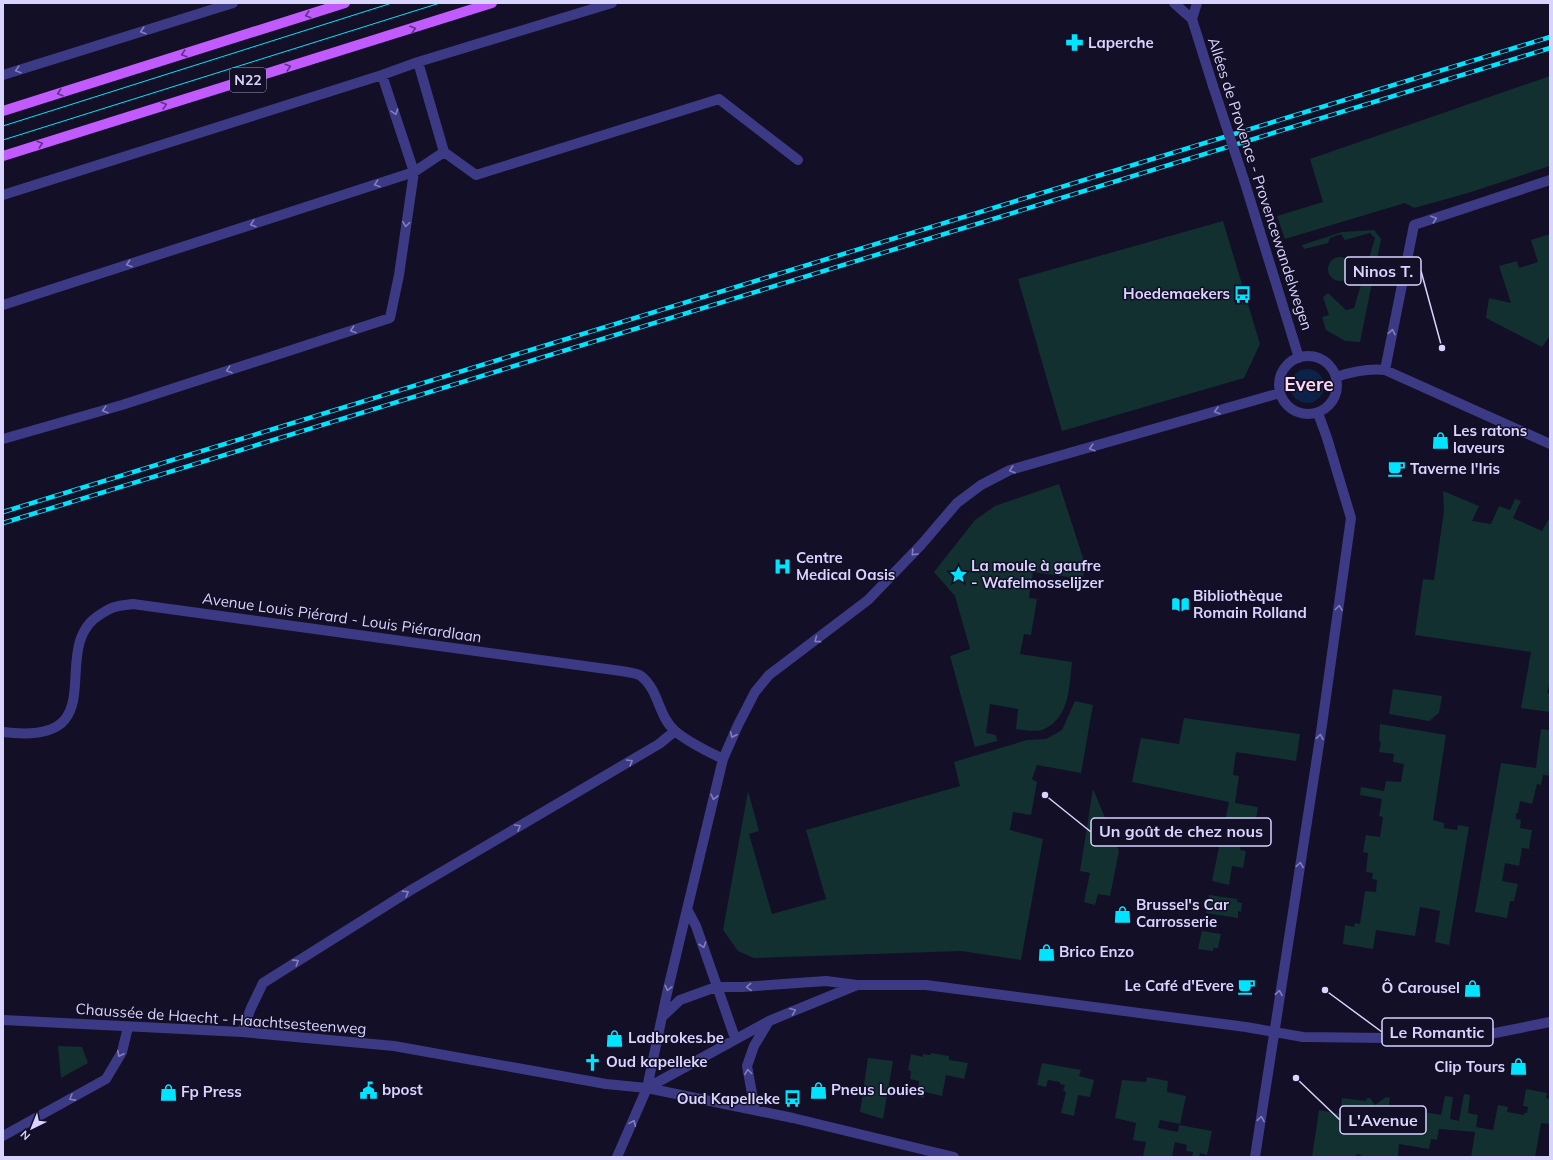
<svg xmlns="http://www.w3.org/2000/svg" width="1553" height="1160" viewBox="0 0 1553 1160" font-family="Mulish,sans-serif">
  <rect width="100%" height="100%" fill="#130f26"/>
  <path fill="#12302f" d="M 1550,76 L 1550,166 L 1468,193 L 1414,208 L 1405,203 L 1285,239 L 1277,216 L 1323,202 L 1310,159 Z
    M 1223,221 L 1260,344 L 1244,378 L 1062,431 L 1018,279 Z
    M 1374,230 L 1381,239 L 1360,342 L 1345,341 L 1326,330 L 1322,317 L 1329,315 L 1323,297 L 1328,293 L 1346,310 L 1354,308 L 1375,238 L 1370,233 L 1345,240 L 1341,234 L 1330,238 L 1328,243 L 1304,249 L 1302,245 L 1342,232 Z
    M 1550,234 L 1550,336 L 1542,347 L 1486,318 L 1489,298 L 1511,303 L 1499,266 L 1517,261 L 1519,268 L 1538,262 L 1531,240 Z
    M1328 269a12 12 0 1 1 24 0a12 12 0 1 1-24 0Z
    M 1059,484 L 1086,567 L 1082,579 L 1033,572 L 1029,598 L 1037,599 L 1031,635 L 1024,634 L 1020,654 L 1072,662 C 1069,687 1070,719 1042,730 C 1035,732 1023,730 1016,729 L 1018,709 L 990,704 L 986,733 L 996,735 L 997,741 L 975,747 L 950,656 L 970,649 L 955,596 L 934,572 L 975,520 L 995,506 Z
    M 1443,491 L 1479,506 L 1472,521 L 1491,524 L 1499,506 L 1510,510 L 1515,499 L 1521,501 L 1513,518 L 1542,531 L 1550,517 L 1550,682 L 1547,693 L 1550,693 L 1550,712 L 1521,708 L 1531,652 L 1415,635 L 1423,579 L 1434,580 L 1444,511 Z
    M 1393,689 L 1442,696 L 1439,713 L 1429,721 L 1389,714 Z
    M 1075,701 L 1093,705 L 1081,773 L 1037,765 L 1032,779 L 1037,782 L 1031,815 L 1013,812 L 1010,830 L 1043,839 L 1021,960 L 961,951 L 754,958 L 738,951 L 723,930 L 748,791 L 759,831 L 749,834 L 772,914 L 826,899 L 806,830 L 960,786 L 954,762 L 1027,740 L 1046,739 L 1062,730 Z
    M 1184,718 L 1300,734 L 1296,761 L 1236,752 L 1233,775 L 1239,776 L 1235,803 L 1258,807 L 1256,820 L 1250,820 L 1249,828 L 1243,828 L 1240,850 L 1246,851 L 1243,868 L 1232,866 L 1229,885 L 1212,881 L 1222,833 L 1236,835 L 1236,832 L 1223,830 L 1229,802 L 1132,782 L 1141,738 L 1179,744 Z
    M 1380,724 L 1446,735 L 1433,820 L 1444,823 L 1444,828 L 1457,830 L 1458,825 L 1469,827 L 1449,945 L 1435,942 L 1440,911 L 1420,907 L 1415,936 L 1376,930 L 1373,949 L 1343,944 L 1345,925 L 1354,927 L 1355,923 L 1360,924 L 1365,891 L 1376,892 L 1377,880 L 1372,879 L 1373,873 L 1366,872 L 1368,853 L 1363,852 L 1366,835 L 1380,837 L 1383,817 L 1379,816 L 1382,799 L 1360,795 L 1361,787 L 1384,791 L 1386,781 L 1401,782 L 1404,764 L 1393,762 L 1394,754 L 1379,752 L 1381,742 L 1379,741 Z
    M 1541,729 L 1550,730 L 1550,776 L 1543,775 L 1541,785 L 1537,784 L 1532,804 L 1520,801 L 1518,813 L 1516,813 L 1516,819 L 1521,820 L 1520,828 L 1532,830 L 1529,849 L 1522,848 L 1519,866 L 1505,863 L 1502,881 L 1518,884 L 1514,901 L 1510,901 L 1507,918 L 1475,912 L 1501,763 L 1536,768 Z
    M 1093,789 L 1119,851 L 1110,896 L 1098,894 L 1095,905 L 1084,902 L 1090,873 L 1080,871 Z
    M 1209,895 L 1237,899 L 1237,902 L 1242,903 L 1241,912 L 1238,911 L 1238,918 L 1206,913 Z
    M 1202,931 L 1221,934 L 1218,948 L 1213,948 L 1213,951 L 1198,949 Z
    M 58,1046 L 82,1047 L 88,1063 L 61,1078 Z
    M 931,1053 L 949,1056 L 949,1060 L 968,1063 L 964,1079 L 946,1075 L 942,1096 L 925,1092 L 924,1098 L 917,1096 L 919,1081 L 910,1079 L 911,1071 L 908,1070 L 911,1054 L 923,1057 L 923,1054 L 930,1055 Z
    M 868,1058 L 893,1061 L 883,1119 L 860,1112 Z
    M 1042,1063 L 1081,1070 L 1079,1076 L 1094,1080 L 1090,1097 L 1078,1095 L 1074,1116 L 1061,1113 L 1066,1092 L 1063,1091 L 1065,1085 L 1060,1084 L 1060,1082 L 1048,1080 L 1046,1087 L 1037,1085 Z
    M 1147,1077 L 1168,1081 L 1167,1092 L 1186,1096 L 1180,1124 L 1160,1120 L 1158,1128 L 1178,1132 L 1179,1125 L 1212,1131 L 1207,1155 L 1200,1153 L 1199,1157 L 1192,1157 L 1193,1152 L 1186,1151 L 1187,1145 L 1175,1142 L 1172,1157 L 1143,1156 L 1146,1142 L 1133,1140 L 1136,1123 L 1115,1118 L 1122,1080 L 1146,1082 Z
    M 1526,1089 L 1547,1093 L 1546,1098 L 1550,1099 L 1550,1124 L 1541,1123 L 1535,1157 L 1471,1157 L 1475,1132 L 1439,1129 L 1437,1140 L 1431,1139 L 1429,1149 L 1399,1144 L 1398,1157 L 1361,1157 L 1361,1155 L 1357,1154 L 1356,1157 L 1312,1157 L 1319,1110 L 1340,1114 L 1342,1098 L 1366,1101 L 1367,1098 L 1370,1098 L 1375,1105 L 1386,1097 L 1390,1098 L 1386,1124 L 1402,1126 L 1405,1108 L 1415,1110 L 1415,1114 L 1423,1115 L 1424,1112 L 1441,1115 L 1445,1096 L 1453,1097 L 1450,1119 L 1459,1121 L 1464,1094 L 1470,1095 L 1468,1113 L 1478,1115 L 1476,1127 L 1493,1130 L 1498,1105 L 1508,1107 L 1507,1112 L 1524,1115 L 1524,1113 L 1527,1113 L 1528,1107 L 1523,1106 Z"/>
  <path fill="#0c2248" d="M1290 386a17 17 0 1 1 34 0a17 17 0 1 1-34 0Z"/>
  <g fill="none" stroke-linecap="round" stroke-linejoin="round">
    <path stroke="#3d3a85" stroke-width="10" d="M 1174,3 L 1192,19 L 1213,86
      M 1192,19 L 1197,3
      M 418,62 L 444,152 L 476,175 L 719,99 L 798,160
      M 3,75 L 233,3
      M 1244,180 L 1299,358
      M 3,195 L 382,75 L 418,62 L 612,3
      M 3,305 L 414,172 L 444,152
      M1279 385a29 29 0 1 1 58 0a29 29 0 1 1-58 0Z
      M 1385,370 L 1414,225 L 1550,180
      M 1336,377 C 1351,372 1368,368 1385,370 L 1550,444
      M 3,439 L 122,405 L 390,318 L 399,275 L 414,172 L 382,75
      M 3,732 C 120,747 44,647 101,614 C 106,611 110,608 115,607 C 121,605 127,605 133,604 L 621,671 C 627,672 637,673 641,676 C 659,690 658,716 675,731 C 689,743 707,751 723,759
      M 687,909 L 696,926 L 735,1038
      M 662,1017 L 680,1000 L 716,987 L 742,987 L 826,981 L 857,985 L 926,985 L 1246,1027 L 1303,1037 L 1387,1038 L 1490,1034 L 1550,1022
      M 3,1020 L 242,1032 L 394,1046 L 606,1084 L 647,1088 L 793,1118 L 954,1157
      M 242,1032 L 251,1008 L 263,983 L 411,890 L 659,744 L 675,731
      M 647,1088 L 769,1021 L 857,985
      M 755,1110 L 747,1066 L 754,1046 L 769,1021
      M 3,1136 L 106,1079 L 122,1052 L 128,1027
      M 617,1157 L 647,1088 L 667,993 L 723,759 L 738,725 L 755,692 L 769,675 L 868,600 L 921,545 L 957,503 L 981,485 L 1010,470 L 1280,393
      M 1255,1157 L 1322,725 L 1351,518 L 1327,438 L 1318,413"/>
    <path stroke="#c25bff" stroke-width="10" d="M 3,111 L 345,3
      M 3,156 L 492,3"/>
    <path stroke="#00e5ff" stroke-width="1" d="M 3,126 L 392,3
      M 3,140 L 440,3"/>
    <defs>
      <path id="rail" d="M 3,512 L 1550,37
        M 3,523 L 1550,48"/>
    </defs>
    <use href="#rail" stroke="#00e5ff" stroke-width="4.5"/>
    <use href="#rail" stroke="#130f26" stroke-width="3" stroke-dasharray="9" stroke-linecap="butt"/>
    <path stroke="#3d3a85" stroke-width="10" d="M 1213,86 L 1244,180"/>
  </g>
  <defs><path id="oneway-chevron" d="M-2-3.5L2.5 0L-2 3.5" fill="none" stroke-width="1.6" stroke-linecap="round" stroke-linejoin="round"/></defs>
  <g stroke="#623188">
    <use href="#oneway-chevron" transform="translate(308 15) rotate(163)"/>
    <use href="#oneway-chevron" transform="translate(413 29) rotate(-18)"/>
    <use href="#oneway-chevron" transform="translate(184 54) rotate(163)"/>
    <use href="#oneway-chevron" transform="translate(288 67) rotate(-17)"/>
    <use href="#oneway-chevron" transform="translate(60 93) rotate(162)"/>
    <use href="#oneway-chevron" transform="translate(164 105) rotate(-17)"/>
    <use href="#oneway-chevron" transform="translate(40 144) rotate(-18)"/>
  </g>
  <g stroke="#837fbc">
    <use href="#oneway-chevron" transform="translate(143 31) rotate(163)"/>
    <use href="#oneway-chevron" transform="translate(18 70) rotate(163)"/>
    <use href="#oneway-chevron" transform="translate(395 112) rotate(72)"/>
    <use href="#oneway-chevron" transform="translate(377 184) rotate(162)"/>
    <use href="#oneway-chevron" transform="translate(1434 219) rotate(-18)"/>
    <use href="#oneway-chevron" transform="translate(253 224) rotate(162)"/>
    <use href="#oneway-chevron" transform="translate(406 224) rotate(98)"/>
    <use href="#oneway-chevron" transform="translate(129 264) rotate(162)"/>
    <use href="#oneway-chevron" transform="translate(353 330) rotate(162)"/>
    <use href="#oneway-chevron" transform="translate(1392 332) rotate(-79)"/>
    <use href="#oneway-chevron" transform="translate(229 370) rotate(162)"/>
    <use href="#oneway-chevron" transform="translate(105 410) rotate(164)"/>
    <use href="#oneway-chevron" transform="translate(1217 411) rotate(164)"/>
    <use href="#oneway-chevron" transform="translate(1092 448) rotate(164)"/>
    <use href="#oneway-chevron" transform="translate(1012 470) rotate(161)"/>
    <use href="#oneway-chevron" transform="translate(914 553) rotate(133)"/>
    <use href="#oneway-chevron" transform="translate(1339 608) rotate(-82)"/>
    <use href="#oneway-chevron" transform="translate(817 640) rotate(144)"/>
    <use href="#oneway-chevron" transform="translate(733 735) rotate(113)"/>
    <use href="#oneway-chevron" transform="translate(1320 737) rotate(-81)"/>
    <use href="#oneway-chevron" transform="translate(630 762) rotate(-30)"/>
    <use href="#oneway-chevron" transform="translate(714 797) rotate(104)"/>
    <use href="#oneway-chevron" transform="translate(518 827) rotate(-30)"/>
    <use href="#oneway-chevron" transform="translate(1300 865) rotate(-81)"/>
    <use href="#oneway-chevron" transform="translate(406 893) rotate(-32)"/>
    <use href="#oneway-chevron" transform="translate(703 945) rotate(71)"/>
    <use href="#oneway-chevron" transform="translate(296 962) rotate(-33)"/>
    <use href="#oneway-chevron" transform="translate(749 987) rotate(176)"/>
    <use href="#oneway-chevron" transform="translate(668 988) rotate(103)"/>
    <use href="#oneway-chevron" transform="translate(1279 993) rotate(-81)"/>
    <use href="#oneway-chevron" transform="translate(793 1011) rotate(-22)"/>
    <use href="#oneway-chevron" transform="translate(120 1054) rotate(116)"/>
    <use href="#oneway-chevron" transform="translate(748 1072) rotate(-98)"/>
    <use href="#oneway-chevron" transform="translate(72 1098) rotate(151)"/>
    <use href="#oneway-chevron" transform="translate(1261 1119) rotate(-81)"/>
    <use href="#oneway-chevron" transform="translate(633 1123) rotate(-66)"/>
  </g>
  <defs>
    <symbol id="pharmacy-bare" viewBox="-9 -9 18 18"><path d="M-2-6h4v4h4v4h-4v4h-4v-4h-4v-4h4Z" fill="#00e5ff" stroke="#130f26" stroke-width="2.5" paint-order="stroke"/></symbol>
    <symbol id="bus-bare" viewBox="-9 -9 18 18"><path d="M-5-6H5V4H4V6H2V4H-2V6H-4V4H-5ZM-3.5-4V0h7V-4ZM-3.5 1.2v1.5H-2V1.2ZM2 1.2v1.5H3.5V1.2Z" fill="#00e5ff" stroke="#130f26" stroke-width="2.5" paint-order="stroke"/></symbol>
    <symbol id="shop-bare" viewBox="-9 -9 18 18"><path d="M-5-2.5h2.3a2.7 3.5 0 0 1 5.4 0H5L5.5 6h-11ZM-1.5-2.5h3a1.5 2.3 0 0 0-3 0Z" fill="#00e5ff" stroke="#130f26" stroke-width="2.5" paint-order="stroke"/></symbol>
    <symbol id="cafe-bare" viewBox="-9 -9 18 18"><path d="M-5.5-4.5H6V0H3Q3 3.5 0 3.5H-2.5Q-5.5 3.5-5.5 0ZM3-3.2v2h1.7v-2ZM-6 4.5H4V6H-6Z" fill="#00e5ff" stroke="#130f26" stroke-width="2.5" paint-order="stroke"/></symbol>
    <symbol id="hospital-bare" viewBox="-9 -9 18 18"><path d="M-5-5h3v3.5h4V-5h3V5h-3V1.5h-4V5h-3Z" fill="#00e5ff" stroke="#130f26" stroke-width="2.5" paint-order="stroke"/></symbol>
    <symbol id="sight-bare" viewBox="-9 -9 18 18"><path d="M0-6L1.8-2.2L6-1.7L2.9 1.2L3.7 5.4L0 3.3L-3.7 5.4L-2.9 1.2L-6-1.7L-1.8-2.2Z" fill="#00e5ff" stroke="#130f26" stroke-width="2.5" paint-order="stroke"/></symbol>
    <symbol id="library-bare" viewBox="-9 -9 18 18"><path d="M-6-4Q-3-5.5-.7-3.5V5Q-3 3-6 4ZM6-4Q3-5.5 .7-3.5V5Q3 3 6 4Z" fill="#00e5ff" stroke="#130f26" stroke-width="2.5" paint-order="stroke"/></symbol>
    <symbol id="church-bare" viewBox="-9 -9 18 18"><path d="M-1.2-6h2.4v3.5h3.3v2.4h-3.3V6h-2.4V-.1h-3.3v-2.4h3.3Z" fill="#00e5ff" stroke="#130f26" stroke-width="2.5" paint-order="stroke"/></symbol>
    <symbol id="civic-bare" viewBox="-9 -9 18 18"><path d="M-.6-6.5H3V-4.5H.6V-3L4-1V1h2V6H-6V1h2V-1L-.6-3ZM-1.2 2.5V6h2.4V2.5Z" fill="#00e5ff" stroke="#130f26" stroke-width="2.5" paint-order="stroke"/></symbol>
  </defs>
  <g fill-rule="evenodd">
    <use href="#pharmacy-bare" x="1062" y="30" width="25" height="25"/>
    <use href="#bus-bare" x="1230" y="282" width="25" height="25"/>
    <use href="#shop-bare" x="1428" y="428" width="25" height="25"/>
    <use href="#cafe-bare" x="1384" y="456" width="25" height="25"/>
    <use href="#hospital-bare" x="770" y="554" width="25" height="25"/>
    <use href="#sight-bare" x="946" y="562" width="25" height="25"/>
    <use href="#library-bare" x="1168" y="592" width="25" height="25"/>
    <use href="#shop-bare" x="1110" y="902" width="25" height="25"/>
    <use href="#shop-bare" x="1034" y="940" width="25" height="25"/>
    <use href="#cafe-bare" x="1234" y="974" width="25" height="25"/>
    <use href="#shop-bare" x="1460" y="976" width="25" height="25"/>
    <use href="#shop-bare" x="602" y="1026" width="25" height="25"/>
    <use href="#church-bare" x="580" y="1050" width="25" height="25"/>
    <use href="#shop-bare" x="1506" y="1054" width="25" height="25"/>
    <use href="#civic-bare" x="356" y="1078" width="25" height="25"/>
    <use href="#shop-bare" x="806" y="1078" width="25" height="25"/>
    <use href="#shop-bare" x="156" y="1080" width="25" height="25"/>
    <use href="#bus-bare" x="780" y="1086" width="25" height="25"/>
  </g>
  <g text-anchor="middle" stroke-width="3" stroke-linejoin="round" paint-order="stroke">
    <rect fill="#130f26" stroke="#9e99be" stroke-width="1" x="230" y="68" width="36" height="24" rx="3"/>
    <g font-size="14" font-weight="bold" fill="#d9d4ff">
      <text x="248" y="85">N22</text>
    </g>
    <g font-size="15" font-weight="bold" fill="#d9d4ff" stroke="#130f26" text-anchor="start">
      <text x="1088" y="48">Laperche</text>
      <text x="1230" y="299" text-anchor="end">Hoedemaekers</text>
      <text x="1453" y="436">Les ratons<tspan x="1453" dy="17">laveurs</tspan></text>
      <text x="1410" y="474">Taverne l'Iris</text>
      <text x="796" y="563">Centre<tspan x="796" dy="17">Medical Oasis</tspan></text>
      <text x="971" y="571">La moule à gaufre<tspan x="971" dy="17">- Wafelmosselijzer</tspan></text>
      <text x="1193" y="601">Bibliothèque<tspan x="1193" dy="17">Romain Rolland</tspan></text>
      <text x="1136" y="910">Brussel's Car<tspan x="1136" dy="17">Carrosserie</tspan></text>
      <text x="1059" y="957">Brico Enzo</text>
      <text x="1234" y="991" text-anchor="end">Le Café d'Evere</text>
      <text x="1460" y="993" text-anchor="end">Ô Carousel</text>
      <text x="628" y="1043">Ladbrokes.be</text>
      <text x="606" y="1067">Oud kapelleke</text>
      <text x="1505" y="1072" text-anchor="end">Clip Tours</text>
      <text x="382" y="1095">bpost</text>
      <text x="831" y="1095">Pneus Louies</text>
      <text x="181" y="1097">Fp Press</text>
      <text x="780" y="1104" text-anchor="end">Oud Kapelleke</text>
    </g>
    <g font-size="15" fill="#d9d4ff" stroke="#130f26">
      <text transform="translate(1260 184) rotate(72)" y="5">Allées de Provence - Provencewandelwegen</text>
      <text transform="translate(342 618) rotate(8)" y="5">Avenue Louis Piérard - Louis Piérardlaan</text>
      <text transform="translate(221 1019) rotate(4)" y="5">Chaussée de Haecht - Haachtsesteenweg</text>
    </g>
    <g font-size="19" font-weight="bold" fill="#ffd6f0" stroke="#130f26">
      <text x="1309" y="391">Evere</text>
    </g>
  </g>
  <path fill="none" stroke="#d9d4ff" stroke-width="1.5" d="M1442 348L1421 271M1045 795L1091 832M1325 990L1382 1032M1296 1078L1340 1120"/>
  <g fill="#d9d4ff" stroke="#130f26" stroke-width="1.5">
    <circle cx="1442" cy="348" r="4"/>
    <circle cx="1045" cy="795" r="4"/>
    <circle cx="1325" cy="990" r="4"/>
    <circle cx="1296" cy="1078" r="4"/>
  </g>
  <g fill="#130f26" stroke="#d9d4ff" stroke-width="1.5">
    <rect x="1345" y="257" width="76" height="28" rx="4"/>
    <rect x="1091" y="818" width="180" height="28" rx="4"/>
    <rect x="1382" y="1018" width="111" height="28" rx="4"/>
    <rect x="1340" y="1106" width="86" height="28" rx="4"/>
  </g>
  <g font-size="16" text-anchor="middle" font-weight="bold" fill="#d9d4ff">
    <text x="1383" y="277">Ninos T.</text>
    <text x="1181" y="837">Un goût de chez nous</text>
    <text x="1437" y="1038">Le Romantic</text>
    <text x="1383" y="1126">L'Avenue</text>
  </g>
  <rect width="1553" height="1160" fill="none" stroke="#d9d4ff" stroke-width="8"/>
  <g transform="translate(32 1128) rotate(223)" stroke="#130f26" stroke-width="3" paint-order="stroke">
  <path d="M0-3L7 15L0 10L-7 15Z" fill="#d9d4ff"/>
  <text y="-6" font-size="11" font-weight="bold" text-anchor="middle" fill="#d9d4ff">N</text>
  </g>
</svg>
